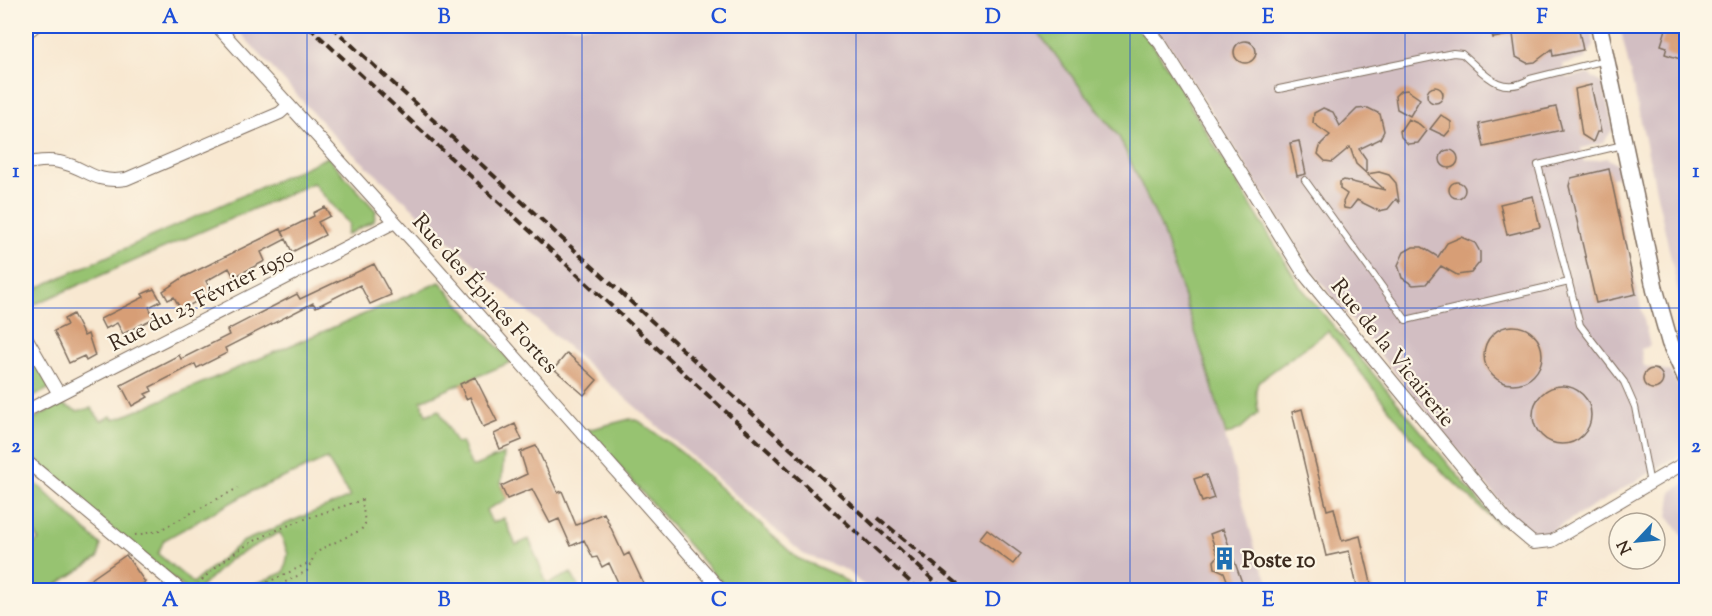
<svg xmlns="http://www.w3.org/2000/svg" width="1712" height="616" viewBox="0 0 1712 616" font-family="'Sorts Mill Goudy',serif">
  <rect width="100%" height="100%" fill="#fcf5e5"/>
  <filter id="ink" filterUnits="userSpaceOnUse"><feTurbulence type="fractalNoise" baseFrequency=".0167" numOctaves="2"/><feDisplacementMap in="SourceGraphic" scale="12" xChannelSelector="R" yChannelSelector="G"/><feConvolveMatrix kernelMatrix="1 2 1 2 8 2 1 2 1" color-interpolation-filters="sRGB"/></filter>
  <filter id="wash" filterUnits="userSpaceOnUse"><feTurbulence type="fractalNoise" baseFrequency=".008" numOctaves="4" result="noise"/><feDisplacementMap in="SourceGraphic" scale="24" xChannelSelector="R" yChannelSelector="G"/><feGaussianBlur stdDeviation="1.35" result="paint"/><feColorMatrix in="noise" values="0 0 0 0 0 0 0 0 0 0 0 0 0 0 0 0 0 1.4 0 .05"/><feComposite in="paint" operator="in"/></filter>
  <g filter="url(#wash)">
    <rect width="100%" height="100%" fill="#f8e8d1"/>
    <path fill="#d2bec2" d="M 234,26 L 1033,26 L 1119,137 L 1161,227 L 1206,365 L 1259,563 L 1274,590 L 869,590 L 846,570 L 803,554 L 506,293 L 337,139 Z
      M 1154,26 L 1590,26 L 1594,45 L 1585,59 L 1563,64 L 1566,78 L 1588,74 L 1603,84 L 1613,129 L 1603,143 L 1581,148 L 1584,162 L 1607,158 L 1621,167 L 1623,176 L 1611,178 L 1650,346 L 1641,349 L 1644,366 L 1670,371 L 1686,399 L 1686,452 L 1544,535 L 1524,531 L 1315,275 L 1172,49 Z
      M 1620,26 L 1686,26 L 1686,325 L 1683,313 Z
      M 1686,483 L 1686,541 L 1668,516 L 1672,491 Z"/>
    <path fill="#97c371" stroke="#697648" stroke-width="1.5" fill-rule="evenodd" d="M 1033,26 L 1137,26 L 1156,49 L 1300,286 L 1500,526 L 1427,457 L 1328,331 L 1258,382 L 1256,390 L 1258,413 L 1240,429 L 1226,435 L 1206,365 L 1161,227 L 1119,137 Z
      M 328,157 L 376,211 L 374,221 L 346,235 L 349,224 L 313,183 L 26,308 L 26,293 Z
      M 440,282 L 511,362 L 421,401 L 426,415 L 439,410 L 456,443 L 461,442 L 472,467 L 504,454 L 501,486 L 507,499 L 486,510 L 492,523 L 504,518 L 516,545 L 529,539 L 547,584 L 571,573 L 580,590 L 242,590 L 284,572 L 288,554 L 280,532 L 230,559 L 198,590 L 186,589 L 86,508 L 26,452 L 26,423 L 61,404 L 77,411 L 91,408 L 101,421 L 111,416 L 113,419 L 122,417 ZM 327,459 L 350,497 L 242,542 L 193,583 L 158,554 L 164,540 L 250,492 Z
      M 26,344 L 50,388 L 26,401 Z
      M 630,419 L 639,421 L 681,452 L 797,558 L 839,576 L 856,590 L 728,590 L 587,430 Z
      M 26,474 L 101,545 L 98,558 L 49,590 L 29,589 L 26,583 L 26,549 L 39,540 L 26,519 Z"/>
    <g id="blocks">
      <path fill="#d79e76" d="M 1490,26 L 1578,26 L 1583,50 L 1553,56 L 1552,49 L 1535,62 L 1527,63 L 1516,57 L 1513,34 L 1493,38 Z
        M 1667,26 L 1686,26 L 1686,61 L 1665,54 L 1667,47 L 1661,45 Z
        M1234 52a11 11 0 1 1 22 0a11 11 0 1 1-22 0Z
        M 1591,85 L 1601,132 L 1597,132 L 1593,142 L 1582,135 L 1575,89 Z
        M1427 95a8 8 0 1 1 16 0a8 8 0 1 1-16 0Z
        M 1407,90 L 1420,99 L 1410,116 L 1397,109 L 1395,96 L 1400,91 Z
        M 1556,107 L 1562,130 L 1484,147 L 1479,124 Z
        M 1323,108 L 1333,112 L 1340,126 L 1357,109 L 1368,108 L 1380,114 L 1384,131 L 1380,139 L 1359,149 L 1366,159 L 1366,173 L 1356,164 L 1350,147 L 1332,162 L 1325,161 L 1318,154 L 1321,144 L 1330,135 L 1313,123 L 1314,113 Z
        M 1441,115 L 1451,122 L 1451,129 L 1445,136 L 1430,129 Z
        M 1408,119 L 1419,124 L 1427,131 L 1418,143 L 1408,144 L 1401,137 L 1400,131 Z
        M 1299,141 L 1306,174 L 1297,176 L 1290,143 Z
        M1440 159a9 9 0 1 1 18 0a9 9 0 1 1-18 0Z
        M 1609,169 L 1636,294 L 1596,303 L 1569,186 L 1571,178 Z
        M 1379,172 L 1389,175 L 1396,183 L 1399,202 L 1396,199 L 1388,209 L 1379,211 L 1357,200 L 1350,209 L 1344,208 L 1343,202 L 1347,194 L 1340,189 L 1340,182 L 1344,180 L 1385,190 L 1367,174 Z
        M1449 190a8 8 0 1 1 16 0a8 8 0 1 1-16 0Z
        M 1533,196 L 1540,227 L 1507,235 L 1500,204 Z
        M 325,207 L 330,216 L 318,222 L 325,235 L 292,252 L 286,239 L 261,252 L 265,261 L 234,277 L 229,268 L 206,281 L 212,293 L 181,310 L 174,297 L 168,300 L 163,291 L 184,277 L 281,229 L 285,237 L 282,232 L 314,216 L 313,213 Z
        M 1461,237 L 1475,243 L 1480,252 L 1480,262 L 1471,273 L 1457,275 L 1441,266 L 1426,284 L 1413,285 L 1402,278 L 1398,265 L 1404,252 L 1413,247 L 1422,247 L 1438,257 L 1447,243 Z
        M 374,264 L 391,295 L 370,304 L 360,285 L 316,307 L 313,303 L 225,348 L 227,353 L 197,368 L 195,364 L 150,387 L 152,391 L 145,394 L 148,397 L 132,406 L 121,385 L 179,355 L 181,359 L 229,335 L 227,330 L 297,294 L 300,299 Z
        M 154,289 L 161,301 L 149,307 L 154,318 L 123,334 L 117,323 L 105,329 L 100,319 L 144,297 L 142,294 Z
        M 73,314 L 84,336 L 88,334 L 95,356 L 86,361 L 84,356 L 69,363 L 54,331 L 67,325 L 64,319 Z
        M1484 355a29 29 0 1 1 58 0a29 29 0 1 1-58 0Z
        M 567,353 L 597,380 L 584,395 L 554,369 Z
        M1643 379a10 10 0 1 1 20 0a10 10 0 1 1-20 0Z
        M 475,377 L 497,421 L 483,427 L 470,397 L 466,399 L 460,384 Z
        M1533 415a29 29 0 1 1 58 0a29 29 0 1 1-58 0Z
        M 1302,409 L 1327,510 L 1334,508 L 1342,541 L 1360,536 L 1373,591 L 1358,591 L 1349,551 L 1326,556 L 1292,412 Z
        M 515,424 L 522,440 L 500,449 L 494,434 Z
        M 536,446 L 558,493 L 562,491 L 576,525 L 604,513 L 624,556 L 629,553 L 647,591 L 622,591 L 609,563 L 602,567 L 597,557 L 593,558 L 584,540 L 571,546 L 559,519 L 550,523 L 532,489 L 507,499 L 501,486 L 527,474 L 520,452 Z
        M 1206,475 L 1214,498 L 1202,502 L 1194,479 Z
        M 987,529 L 1021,554 L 1013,564 L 979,539 Z
        M 1223,529 L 1245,591 L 1231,591 L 1224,572 L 1215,568 L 1214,561 L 1218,556 L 1210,534 Z
        M 126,555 L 145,582 L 132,591 L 74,591 Z"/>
    </g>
  </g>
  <g filter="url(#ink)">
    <use href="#blocks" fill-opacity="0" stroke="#7d6c5d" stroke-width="1.5"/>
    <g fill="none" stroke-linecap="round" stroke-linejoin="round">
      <defs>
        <path id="service" d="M 1279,89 L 1453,53 L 1462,54 C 1482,70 1498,98 1530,79 L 1606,60
          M 1623,145 L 1538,165 L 1580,325 L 1624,382 L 1635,407 L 1650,484
          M 1305,180 L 1406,320 L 1569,282"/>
        <path id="minor" d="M 217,26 L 428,258 L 721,590
          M 1145,26 L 1160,43 L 1304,274 L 1508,522 L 1533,543 L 1552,541 L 1686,462
          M 26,33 L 35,26
          M 26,163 C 36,162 48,159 59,162 C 87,167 92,184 126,179 L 280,113 L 289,105
          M 26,337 L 59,394
          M 26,411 L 395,222
          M 26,461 L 181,590"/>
        <path id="tertiary" d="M 1599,26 L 1655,290 L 1670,343 L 1686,378"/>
      </defs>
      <use href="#service" stroke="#7d6c5d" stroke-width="8"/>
      <use href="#minor" stroke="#7d6c5d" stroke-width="14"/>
      <use href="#tertiary" stroke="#7d6c5d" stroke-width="19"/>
      <path stroke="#7d6c5d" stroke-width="2" stroke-dasharray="1.5 4.5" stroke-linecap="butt" d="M 135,535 L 158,531 L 238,488
        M 194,589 C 238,537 299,521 362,500 L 365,524 L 361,530 L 323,548 L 315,554 L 307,571 L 270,590
        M 251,590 L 311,562"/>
      <use href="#service" stroke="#fff" stroke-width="6"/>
      <use href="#minor" stroke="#fff" stroke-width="12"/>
      <use href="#tertiary" stroke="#fff" stroke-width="16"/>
      <path stroke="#3b2a1e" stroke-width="4" stroke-dasharray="9 4.5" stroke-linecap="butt" d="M 308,26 L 919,590
        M 331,26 L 944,590
        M 878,518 L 965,590"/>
    </g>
  </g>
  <path fill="none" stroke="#1d4ed8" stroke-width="1.5" stroke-opacity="0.55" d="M 307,26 L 307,590M 582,26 L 582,590M 856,26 L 856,590M 1130,26 L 1130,590M 1405,26 L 1405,590M 26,308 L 1686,308"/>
  <defs>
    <symbol id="building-bare" viewBox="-9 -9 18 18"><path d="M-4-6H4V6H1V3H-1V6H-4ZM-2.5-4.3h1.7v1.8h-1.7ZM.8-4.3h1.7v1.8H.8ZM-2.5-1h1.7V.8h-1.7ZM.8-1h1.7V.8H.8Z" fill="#1f6fb2" stroke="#fcf5e5" stroke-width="2.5" paint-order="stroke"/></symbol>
  </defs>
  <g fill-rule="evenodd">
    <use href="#building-bare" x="1208" y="542" width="33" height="33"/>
  </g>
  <g text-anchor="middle" stroke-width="4.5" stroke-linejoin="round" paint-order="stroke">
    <g font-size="22" fill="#3b2a1e" stroke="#fcf5e5">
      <text transform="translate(486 293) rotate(48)" y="8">Rue des Épines Fortes</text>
      <text transform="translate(201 298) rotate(-27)" y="8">Rue du 23 Février 1950</text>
      <text transform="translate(1394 352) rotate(51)" y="8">Rue de la Vicairerie</text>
    </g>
    <g font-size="22" font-weight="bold" fill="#3b2a1e" stroke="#fcf5e5" text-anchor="start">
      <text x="1242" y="567">Poste 10</text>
    </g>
  </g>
  <rect width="1712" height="616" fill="none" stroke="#fcf5e5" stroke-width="66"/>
  <g transform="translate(1637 541) rotate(244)"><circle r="28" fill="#fcf5e5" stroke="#afa495" stroke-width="1.5"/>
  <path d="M0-4.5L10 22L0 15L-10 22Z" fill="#1f6fb2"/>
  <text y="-9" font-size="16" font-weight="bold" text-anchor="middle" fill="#3b2a1e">N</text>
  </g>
  <rect x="33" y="33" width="1646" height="550" fill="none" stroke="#1d4ed8" stroke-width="2"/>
  <g font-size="20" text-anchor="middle" font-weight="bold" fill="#1d4ed8">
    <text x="170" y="23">A</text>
    <text x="444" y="23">B</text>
    <text x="719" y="23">C</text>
    <text x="993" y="23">D</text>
    <text x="1268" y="23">E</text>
    <text x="1542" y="23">F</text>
    <text x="16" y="177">1</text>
    <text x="1696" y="177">1</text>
    <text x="16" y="452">2</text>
    <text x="1696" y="452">2</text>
    <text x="170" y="606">A</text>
    <text x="444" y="606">B</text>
    <text x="719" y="606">C</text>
    <text x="993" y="606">D</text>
    <text x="1268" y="606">E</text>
    <text x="1542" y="606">F</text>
  </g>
</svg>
